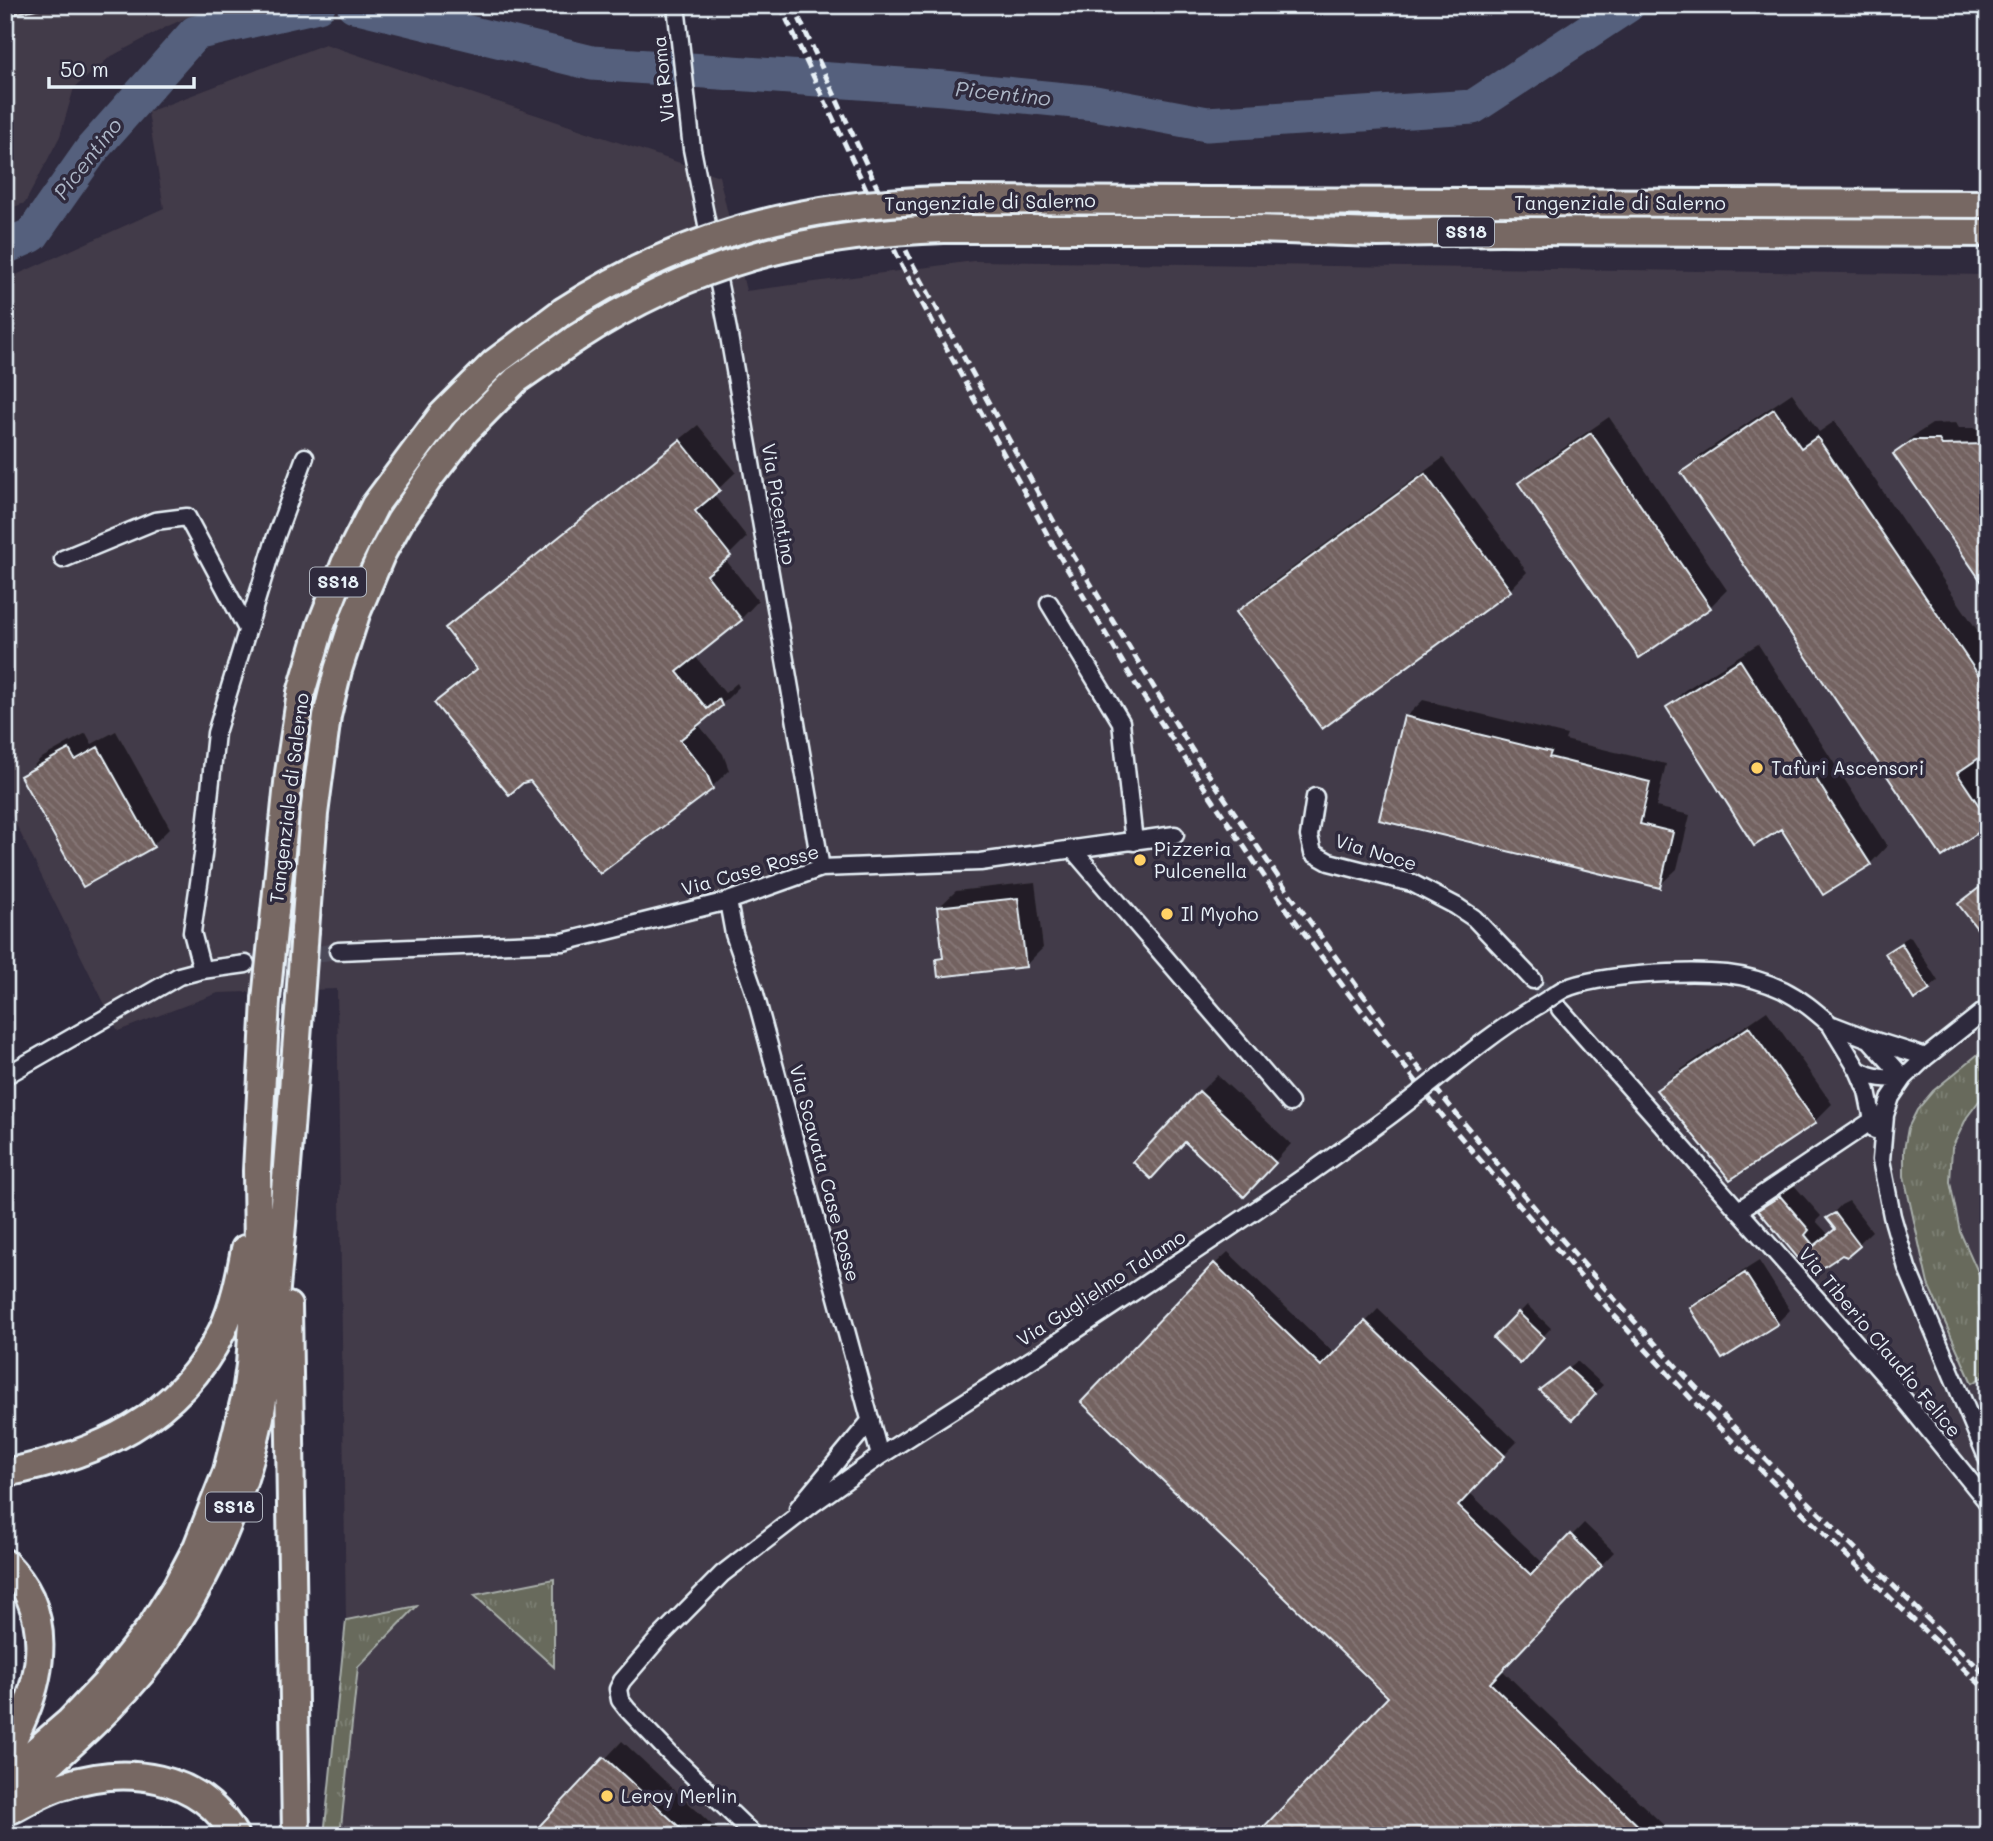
<svg xmlns="http://www.w3.org/2000/svg" width="1993" height="1841" viewBox="0 0 1993 1841" font-family="Mali,sans-serif">
  <defs>
    <pattern id="grass-tufts" width="24" height="20" patternUnits="userSpaceOnUse" patternTransform="scale(1.75)"><rect width="24" height="20" fill="#676a5c"/><path d="M3 7l-1-3M5 7V3M7 7l1-3M15 17l-1-3M17 17v-4M19 17l1-3" fill="none" stroke="#7d8074"/></pattern>
    <pattern id="building-back-hatch" width="6" height="6" patternUnits="userSpaceOnUse" patternTransform="scale(1.75)"><rect width="6" height="6" fill="#736260"/><path d="M-1 5l2 2M0 0l6 6M5-1l2 2" fill="none" stroke="#877978"/></pattern>
  </defs>
  <rect width="100%" height="100%" fill="#2f2a3d"/>
  <filter id="ink" filterUnits="userSpaceOnUse"><feTurbulence type="fractalNoise" baseFrequency=".0143" numOctaves="2"/><feDisplacementMap in="SourceGraphic" scale="14" xChannelSelector="R" yChannelSelector="G"/><feConvolveMatrix kernelMatrix="1 2 1 2 8 2 1 2 1" color-interpolation-filters="sRGB"/></filter>
  <g filter="url(#ink)">
    <path fill="#433b48" d="M 5,5 L 215,5 L 168,26 L 110,57 L 74,88 L 60,136 L 25,203 L 5,210 Z
      M 498,5 L 635,5 L 601,14 L 516,8 Z
      M 325,44 L 719,176 L 746,291 L 974,261 L 1988,275 L 1988,1836 L 324,1836 L 346,1620 L 337,989 L 218,993 L 118,1031 L 5,802 L 5,280 L 164,208 L 148,112 Z"/>
    <path fill="url(#grass-tufts)" stroke="#a8aeaa" stroke-width="2" d="M 1988,1046 L 1988,1089 L 1967,1117 L 1952,1148 L 1950,1182 L 1960,1232 L 1988,1294 L 1988,1374 L 1972,1383 L 1928,1284 L 1904,1176 L 1904,1150 L 1908,1128 L 1917,1110 L 1933,1091 Z
      M 554,1579 L 554,1667 L 474,1595 Z
      M 417,1606 L 358,1667 L 340,1836 L 324,1836 L 346,1620 Z"/>
    <path fill="#0007" d="M 1792,393 L 1819,432 L 1835,421 L 1988,646 L 1988,750 L 1975,759 L 1988,777 L 1988,824 L 1683,472 L 1700,455 Z
      M 1609,417 L 1727,590 L 1710,607 L 1521,483 L 1538,466 Z
      M 1956,423 L 1959,428 L 1988,428 L 1988,588 L 1895,455 L 1912,437 L 1932,424 Z
      M 698,425 L 736,472 L 713,494 L 747,537 L 725,559 L 758,601 L 741,619 L 695,656 L 725,693 L 737,683 L 739,687 L 721,705 L 698,724 L 723,754 L 729,770 L 711,788 L 578,838 L 530,779 L 437,703 L 454,685 L 477,667 L 447,629 L 464,611 Z
      M 1443,458 L 1527,572 L 1510,590 L 1322,727 L 1238,612 L 1255,595 Z
      M 1758,644 L 1887,846 L 1870,864 L 1782,826 L 1668,707 L 1685,690 Z
      M 1423,700 L 1567,735 L 1565,740 L 1666,764 L 1656,807 L 1690,815 L 1677,869 L 1659,886 L 1406,717 Z
      M 116,731 L 170,828 L 153,845 L 83,885 L 23,777 L 40,759 L 86,733 L 92,744 Z
      M 1035,882 L 1043,948 L 1026,965 L 937,960 L 944,953 L 938,908 L 956,891 Z
      M 1910,936 L 1938,981 L 1929,989 L 1915,998 L 1887,954 L 1895,945 Z
      M 1767,1011 L 1832,1104 L 1815,1121 L 1658,1090 L 1676,1073 Z
      M 1217,1075 L 1291,1144 L 1261,1177 L 1200,1092 Z
      M 1793,1184 L 1821,1216 L 1816,1221 L 1828,1234 L 1836,1228 L 1828,1218 L 1841,1205 L 1849,1201 L 1872,1231 L 1847,1255 L 1842,1253 L 1812,1273 L 1760,1210 L 1773,1198 Z
      M 1228,1252 L 1335,1354 L 1378,1309 L 1517,1442 L 1469,1492 L 1544,1564 L 1584,1523 L 1614,1552 L 1501,1669 L 1675,1836 L 1258,1836 L 1391,1697 L 1215,1264 Z
      M 1759,1261 L 1790,1310 L 1777,1323 L 1692,1308 L 1705,1295 Z
      M 1527,1305 L 1551,1328 L 1519,1361 L 1495,1338 Z
      M 1577,1361 L 1603,1385 L 1572,1418 L 1542,1390 Z
      M 622,1741 L 724,1836 L 533,1836 Z"/>
    <g fill="none" stroke-linecap="round" stroke-linejoin="round">
      <path stroke="#55617d" stroke-width="35" d="M 354,5 L 592,63 L 944,88 L 1095,103 L 1207,124 L 1473,107 L 1628,5
        M 5,247 L 32,235 L 93,148 L 195,33 L 318,5"/>
    </g>
    <path fill="url(#building-back-hatch)" stroke="#e8f1f8" stroke-width="2" d="M 5,5 L 54,5 L 5,16 Z
      M 1774,409 L 1801,448 L 1817,437 L 1988,689 L 1988,752 L 1957,773 L 1988,819 L 1988,826 L 1942,857 L 1681,472 Z
      M 1591,433 L 1711,608 L 1639,658 L 1518,483 Z
      M 680,440 L 720,490 L 695,511 L 731,556 L 707,575 L 742,620 L 677,672 L 707,709 L 719,699 L 722,706 L 680,740 L 706,772 L 713,789 L 600,874 L 581,851 L 576,839 L 530,781 L 523,783 L 509,795 L 434,703 L 477,669 L 445,628 Z
      M 1913,440 L 1939,440 L 1942,445 L 1988,444 L 1988,591 L 1893,454 Z
      M 1425,474 L 1511,591 L 1322,729 L 1236,612 Z
      M 1740,660 L 1871,865 L 1823,895 L 1781,829 L 1754,846 L 1666,707 Z
      M 1404,716 L 1551,752 L 1549,757 L 1650,782 L 1640,824 L 1673,832 L 1660,888 L 1379,820 Z
      M 98,747 L 154,847 L 83,887 L 20,776 L 69,749 L 75,760 Z
      M 1988,881 L 1988,930 L 1982,935 L 1958,904 Z
      M 1018,898 L 1026,967 L 938,977 L 936,959 L 943,958 L 937,907 Z
      M 1901,943 L 1930,990 L 1914,1000 L 1885,953 Z
      M 1749,1027 L 1816,1123 L 1730,1180 L 1656,1090 Z
      M 1199,1091 L 1276,1163 L 1244,1197 L 1185,1142 L 1151,1179 L 1133,1162 Z
      M 1780,1196 L 1809,1230 L 1805,1235 L 1814,1246 L 1835,1229 L 1826,1218 L 1835,1213 L 1860,1246 L 1847,1257 L 1842,1255 L 1812,1275 L 1758,1210 Z
      M 1214,1263 L 1321,1366 L 1365,1321 L 1505,1456 L 1458,1506 L 1531,1575 L 1570,1534 L 1602,1566 L 1490,1683 L 1649,1836 L 1255,1836 L 1388,1697 L 1081,1402 Z
      M 1745,1273 L 1778,1324 L 1722,1359 L 1690,1308 Z
      M 1518,1312 L 1544,1337 L 1520,1364 L 1493,1338 Z
      M 1568,1368 L 1596,1394 L 1572,1420 L 1539,1390 Z
      M 604,1757 L 689,1836 L 530,1836 Z"/>
    <g fill="none" stroke-linecap="round" stroke-linejoin="round">
      <path stroke="#4b4859" stroke-width="16" stroke-dasharray="16 8" stroke-linecap="butt" d="M 246,964 L 338,951
        M 1533,980 L 1559,1008"/>
      <defs>
        <path id="minor" d="M 676,5 L 692,149 L 728,330 L 821,868
          M 63,559 L 155,521 L 187,517 L 247,629
          M 1049,603 L 1121,722 L 1134,842
          M 1315,797 L 1309,836 L 1313,853 L 1329,862 L 1412,883 L 1456,906 L 1474,918 L 1533,980
          M 1073,850 L 1290,1103
          M 728,901 L 734,934 L 755,994 L 880,1456
          M 338,951 L 563,942 L 728,901 L 821,868 L 980,862 L 1175,835
          M 202,970 L 192,932 L 203,855 L 216,733 L 275,539 L 305,457
          M 1988,1008 L 1926,1057 L 1904,1078 L 1891,1097 L 1885,1115 L 1881,1160 L 1892,1216 L 1907,1268 L 1988,1460
          M 1560,1009 L 1885,1376 L 1988,1503
          M 1830,1024 L 1858,1070 L 1867,1091 L 1875,1130
          M 1830,1024 L 1869,1039 L 1926,1057
          M 1871,1041 L 1904,1078
          M 1858,1070 C 1874,1079 1886,1079 1904,1078
          M 5,1076 L 179,976 L 202,970 L 246,964
          M 1739,1210 L 1873,1120
          M 798,1508 L 871,1420
          M 755,1836 L 670,1754 L 627,1709 L 620,1700 L 618,1689 L 622,1681 L 658,1639 L 722,1574 L 814,1503 L 880,1456 L 1037,1356"/>
        <path id="trunk" d="M 945,200 L 1988,204
          M 944,229 L 1253,229 L 1378,233 L 1500,231 L 1988,233
          M 305,930 L 314,814 L 327,716 L 338,670 L 356,614 L 381,555 L 400,521 L 430,477 L 466,431 L 516,380 L 575,339
          M 273,931 L 289,773 L 301,693 L 321,625 L 345,564 L 375,505 L 442,415 L 494,363 L 562,312
          M 288,1306 L 296,1836
          M 5,1473 C 96,1455 179,1419 222,1331 C 234,1306 240,1276 245,1249
          M 5,1563 C 15,1573 24,1585 30,1598 C 52,1649 32,1708 5,1753
          M 5,1777 L 70,1721 L 108,1681 L 151,1627 L 176,1587 L 197,1547 L 227,1471 L 246,1394 L 250,1365 L 258,1253 L 257,1171 L 266,1000
          M 5,1804 C 62,1751 124,1703 167,1638 C 217,1563 252,1477 265,1388 C 271,1349 274,1308 278,1267 C 287,1178 293,1088 300,999
          M 13,1809 C 28,1801 45,1791 62,1786 C 125,1765 200,1773 235,1836"/>
      </defs>
      <use href="#minor" stroke="#e8f1f8" stroke-width="21"/>
      <use href="#trunk" stroke="#e8f1f8" stroke-width="32"/>
      <use href="#minor" stroke="#2f2a3d" stroke-width="16"/>
      <use href="#trunk" stroke="#776864" stroke-width="26"/>
      <path stroke="#e8f1f8" stroke-width="5" stroke-dasharray="10 5" stroke-linecap="butt" d="M 780,5 L 902,266 L 1053,545 L 1139,690 L 1280,900 L 1348,993 L 1445,1119 L 1611,1312 L 1697,1405 L 1817,1527 L 1988,1692
        M 793,5 L 912,263 L 1064,540 L 1192,750 L 1289,893 L 1386,1026
        M 1407,1053 C 1476,1139 1546,1223 1619,1304 C 1736,1434 1862,1556 1988,1677"/>
      <defs>
        <path id="minor-bridge" d="M 1037,1356 C 1155,1277 1274,1201 1388,1117 C 1438,1080 1483,1038 1537,1006 C 1546,1001 1555,994 1564,989 C 1600,974 1687,970 1727,974 C 1745,976 1766,982 1783,990 C 1801,999 1815,1011 1830,1024"/>
        <path id="trunk-bridge" d="M 562,312 C 682,234 804,203 945,200
          M 575,339 C 694,262 803,234 944,229
          M 300,999 L 305,930
          M 266,1000 L 273,931"/>
      </defs>
      <use href="#minor-bridge" stroke="#e8f1f8" stroke-width="21" stroke-linecap="butt"/>
      <use href="#trunk-bridge" stroke="#e8f1f8" stroke-width="32" stroke-linecap="butt"/>
      <use href="#minor-bridge" stroke="#2f2a3d" stroke-width="16"/>
      <use href="#trunk-bridge" stroke="#776864" stroke-width="26"/>
    </g>
  </g>
  <g fill="#ffd166" stroke="#2f2a3d" stroke-width="2.5">
    <circle cx="1757" cy="768" r="7"/>
    <circle cx="1140" cy="860" r="7"/>
    <circle cx="1167" cy="914" r="7"/>
    <circle cx="607" cy="1796" r="7"/>
  </g>
  <g text-anchor="middle" stroke-width="7" stroke-linejoin="round" paint-order="stroke">
    <g fill="#2f2a3d" stroke="#b0b5c0" stroke-width="2">
      <rect x="1438" y="217.5" width="56" height="29" rx="5"/>
      <rect x="310" y="567.5" width="56" height="29" rx="5"/>
      <rect x="206" y="1492.5" width="56" height="29" rx="5"/>
    </g>
    <g font-size="18" font-weight="bold" fill="#e8f1f8">
      <text x="1466" y="238">SS18</text>
      <text x="338" y="588">SS18</text>
      <text x="234" y="1513">SS18</text>
    </g>
    <g font-size="19" fill="#e8f1f8" stroke="#2f2a3d">
      <text transform="translate(663 79) rotate(-96)" y="7">Via Roma</text>
      <text transform="translate(990 202) rotate(-1)" y="7">Tangenziale di Salerno</text>
      <text x="1620" y="210">Tangenziale di Salerno</text>
      <text transform="translate(779 504) rotate(80)" y="7">Via Picentino</text>
      <text transform="translate(289 798) rotate(-83)" y="7">Tangenziale di Salerno</text>
      <text transform="translate(1376 852) rotate(17)" y="7">Via Noce</text>
      <text transform="translate(750 870) rotate(-16)" y="7">Via Case Rosse</text>
      <text transform="translate(825 1173) rotate(75)" y="7">Via Scavata Case Rosse</text>
      <text transform="translate(1101 1288) rotate(-33)" y="7">Via Guglielmo Talamo</text>
      <text transform="translate(1880 1342) rotate(50)" y="7">Via Tiberio Claudio Felice</text>
    </g>
    <g font-size="19" fill="#e8f1f8" stroke="#2f2a3d" text-anchor="start">
      <text x="1771" y="775">Tafuri Ascensori</text>
      <text x="1154" y="856">Pizzeria<tspan x="1154" dy="22">Pulcenella</tspan></text>
      <text x="1181" y="921">Il Myoho</text>
      <text x="621" y="1803">Leroy Merlin</text>
    </g>
    <g font-size="21" font-style="italic" fill="#adb7c7" stroke="#2f2a3d">
      <text transform="translate(1003 94) rotate(6)" y="7">Picentino</text>
      <text transform="translate(88 159) rotate(-52)" y="7">Picentino</text>
    </g>
  </g>
  <rect width="1993" height="1841" fill="none" stroke="#2f2a3d" stroke-width="28"/>
  <rect x="14" y="14" width="1965" height="1813" fill="none" stroke="#e8f1f8" stroke-width="2.5" filter="url(#ink)"/>
  <path d="M49 77v10h145v-10" fill="none" stroke="#e8f1f8" stroke-width="3.5"/>
  <text x="60" y="77" font-size="21" fill="#e8f1f8" stroke="#2f2a3d" stroke-width="5" paint-order="stroke">50 m</text>
</svg>
